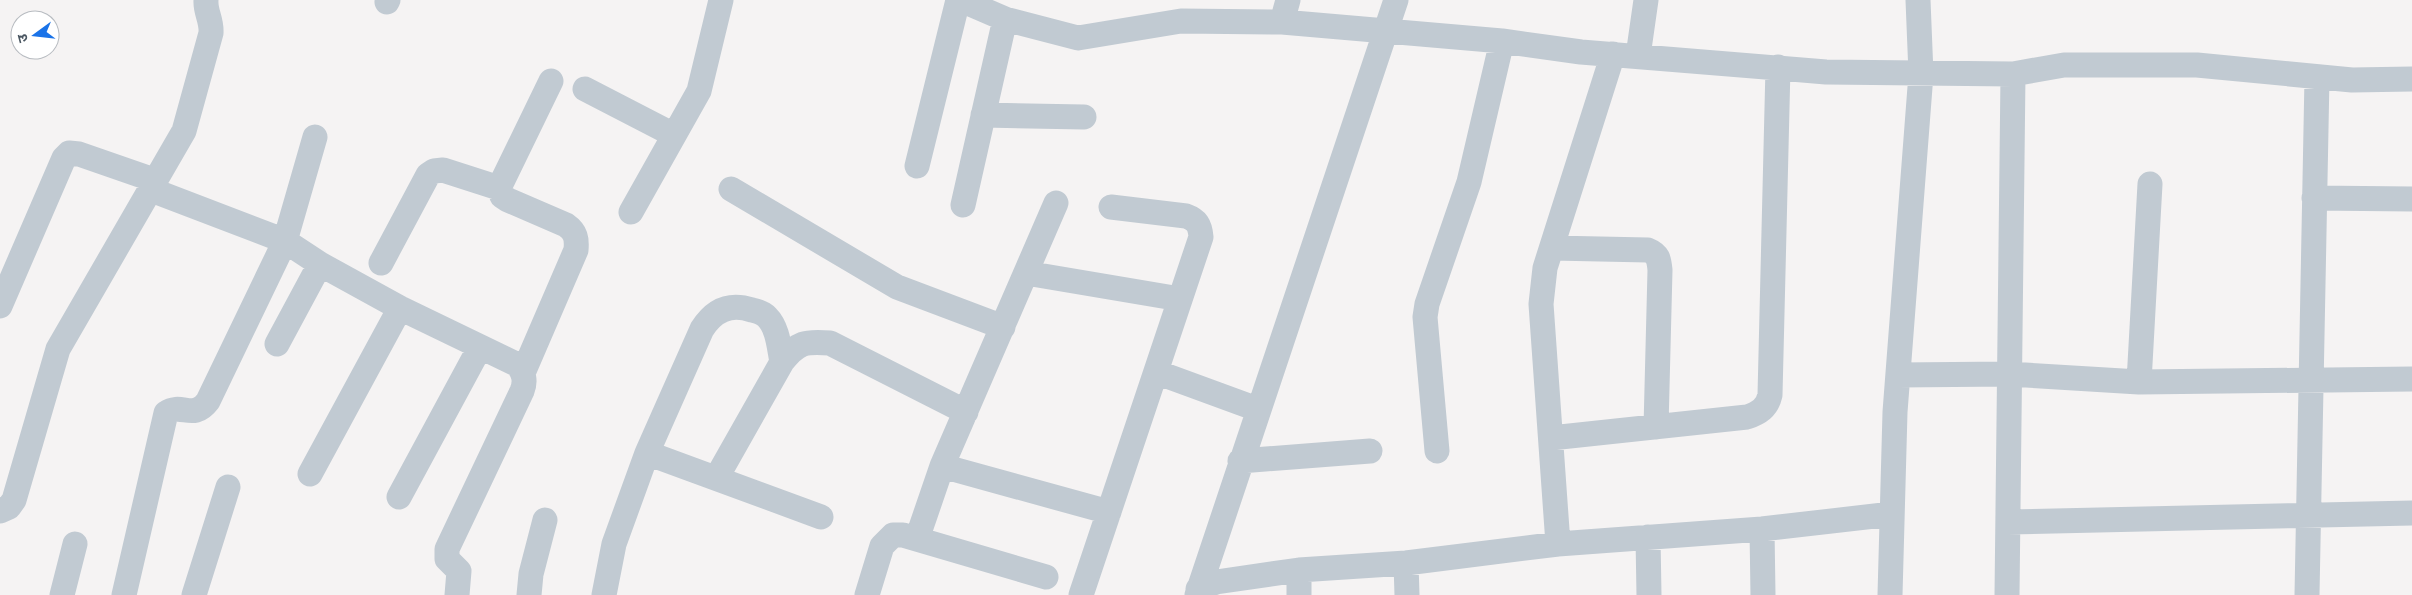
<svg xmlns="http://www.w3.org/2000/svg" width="2412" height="595" viewBox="0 0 2412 595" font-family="'Titillium Web','Noto Sans Devanagari',sans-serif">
  <rect width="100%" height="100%" fill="#f5f3f3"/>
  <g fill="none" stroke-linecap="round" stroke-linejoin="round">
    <path stroke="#c1cad2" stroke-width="25" d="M 961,0 L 1005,19 L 1078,38 L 1181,21 L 1282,22 L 1502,41 L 1581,52 L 1826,72 L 2013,74 L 2064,65 L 2197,65 L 2352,80 L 2412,79
      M 387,2 L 388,0
      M 1282,22 L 1288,0
      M 1638,56 L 1646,0
      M 585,89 L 674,135
      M 983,115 L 1084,117
      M 917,166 L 958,0
      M 149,189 L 285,241 L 320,264 L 400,308 L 518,365 C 524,374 526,381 522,391 L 447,549 L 447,559 L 459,571 L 457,595
      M 731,189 L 897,287 L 1003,327
      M 2314,198 L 2412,199
      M 963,205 L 1005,19
      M 631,212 L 699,91 L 721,0
      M 1552,248 L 1648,250 C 1658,254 1659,259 1660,270 L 1656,427
      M 381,263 L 428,175 L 434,171 L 443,170 L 499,188
      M 1026,273 L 1180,299
      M 0,306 L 64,158 L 69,153 L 79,154 L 154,180
      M 277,344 L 320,264
      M 1156,372 L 1257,409
      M 523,373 L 576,250 C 577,239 576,232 566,225 L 508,200 L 502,196 L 499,188 L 551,81
      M 1898,375 L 2009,374 L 2139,382 L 2412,379
      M 2139,382 L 2150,184
      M 1551,438 L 1747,417 C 1759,413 1767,408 1770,395 L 1778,67
      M 1437,451 L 1425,317 L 1427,304 L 1469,182 L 1502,41
      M 647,453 L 821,517
      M 1240,461 L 1370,451
      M 942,466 L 1109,512
      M 310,474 L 400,308
      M 717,477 L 782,362 C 798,342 805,341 830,343 L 966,412
      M 399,497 L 480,347
      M 0,511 L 9,507 L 14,500 L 58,349 L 184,131 L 211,33 C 212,20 205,12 206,0
      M 2008,522 L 2412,513
      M 1762,529 L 1763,595
      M 1648,537 L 1649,595
      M 917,539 L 942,466 L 1056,203
      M 1558,544 L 1541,304 L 1545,268 L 1613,54
      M 1406,563 L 1407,595
      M 1299,570 L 1299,595
      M 1198,589 L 1216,582 L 1299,570 L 1406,563 L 1558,544 L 1762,529 L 1892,514
      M 62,595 L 75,544
      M 124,595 L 166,413 C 182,402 193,421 208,401 L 285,241 L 315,137
      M 194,595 L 228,487
      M 529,595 L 531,574 L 545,520
      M 604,595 L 614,544 L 647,453 L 702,329 C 714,310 730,303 752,310 C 757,311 763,313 767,317 C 778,328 779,347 782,362
      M 867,595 L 882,546 L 893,535 L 903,535 L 1046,577
      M 1081,595 L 1201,237 C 1200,225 1197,220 1186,216 L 1111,207
      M 1197,595 L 1396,0
      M 1890,595 L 1895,412 L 1921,74 L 1918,0
      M 2007,595 L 2013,74
      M 2307,595 L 2317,77"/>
  </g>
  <g transform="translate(35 35) rotate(255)"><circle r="24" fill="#ffffff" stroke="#b7bbc0"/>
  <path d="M0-4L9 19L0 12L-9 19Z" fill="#1a73e8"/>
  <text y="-8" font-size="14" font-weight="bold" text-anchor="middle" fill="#4a5661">उ</text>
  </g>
</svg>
